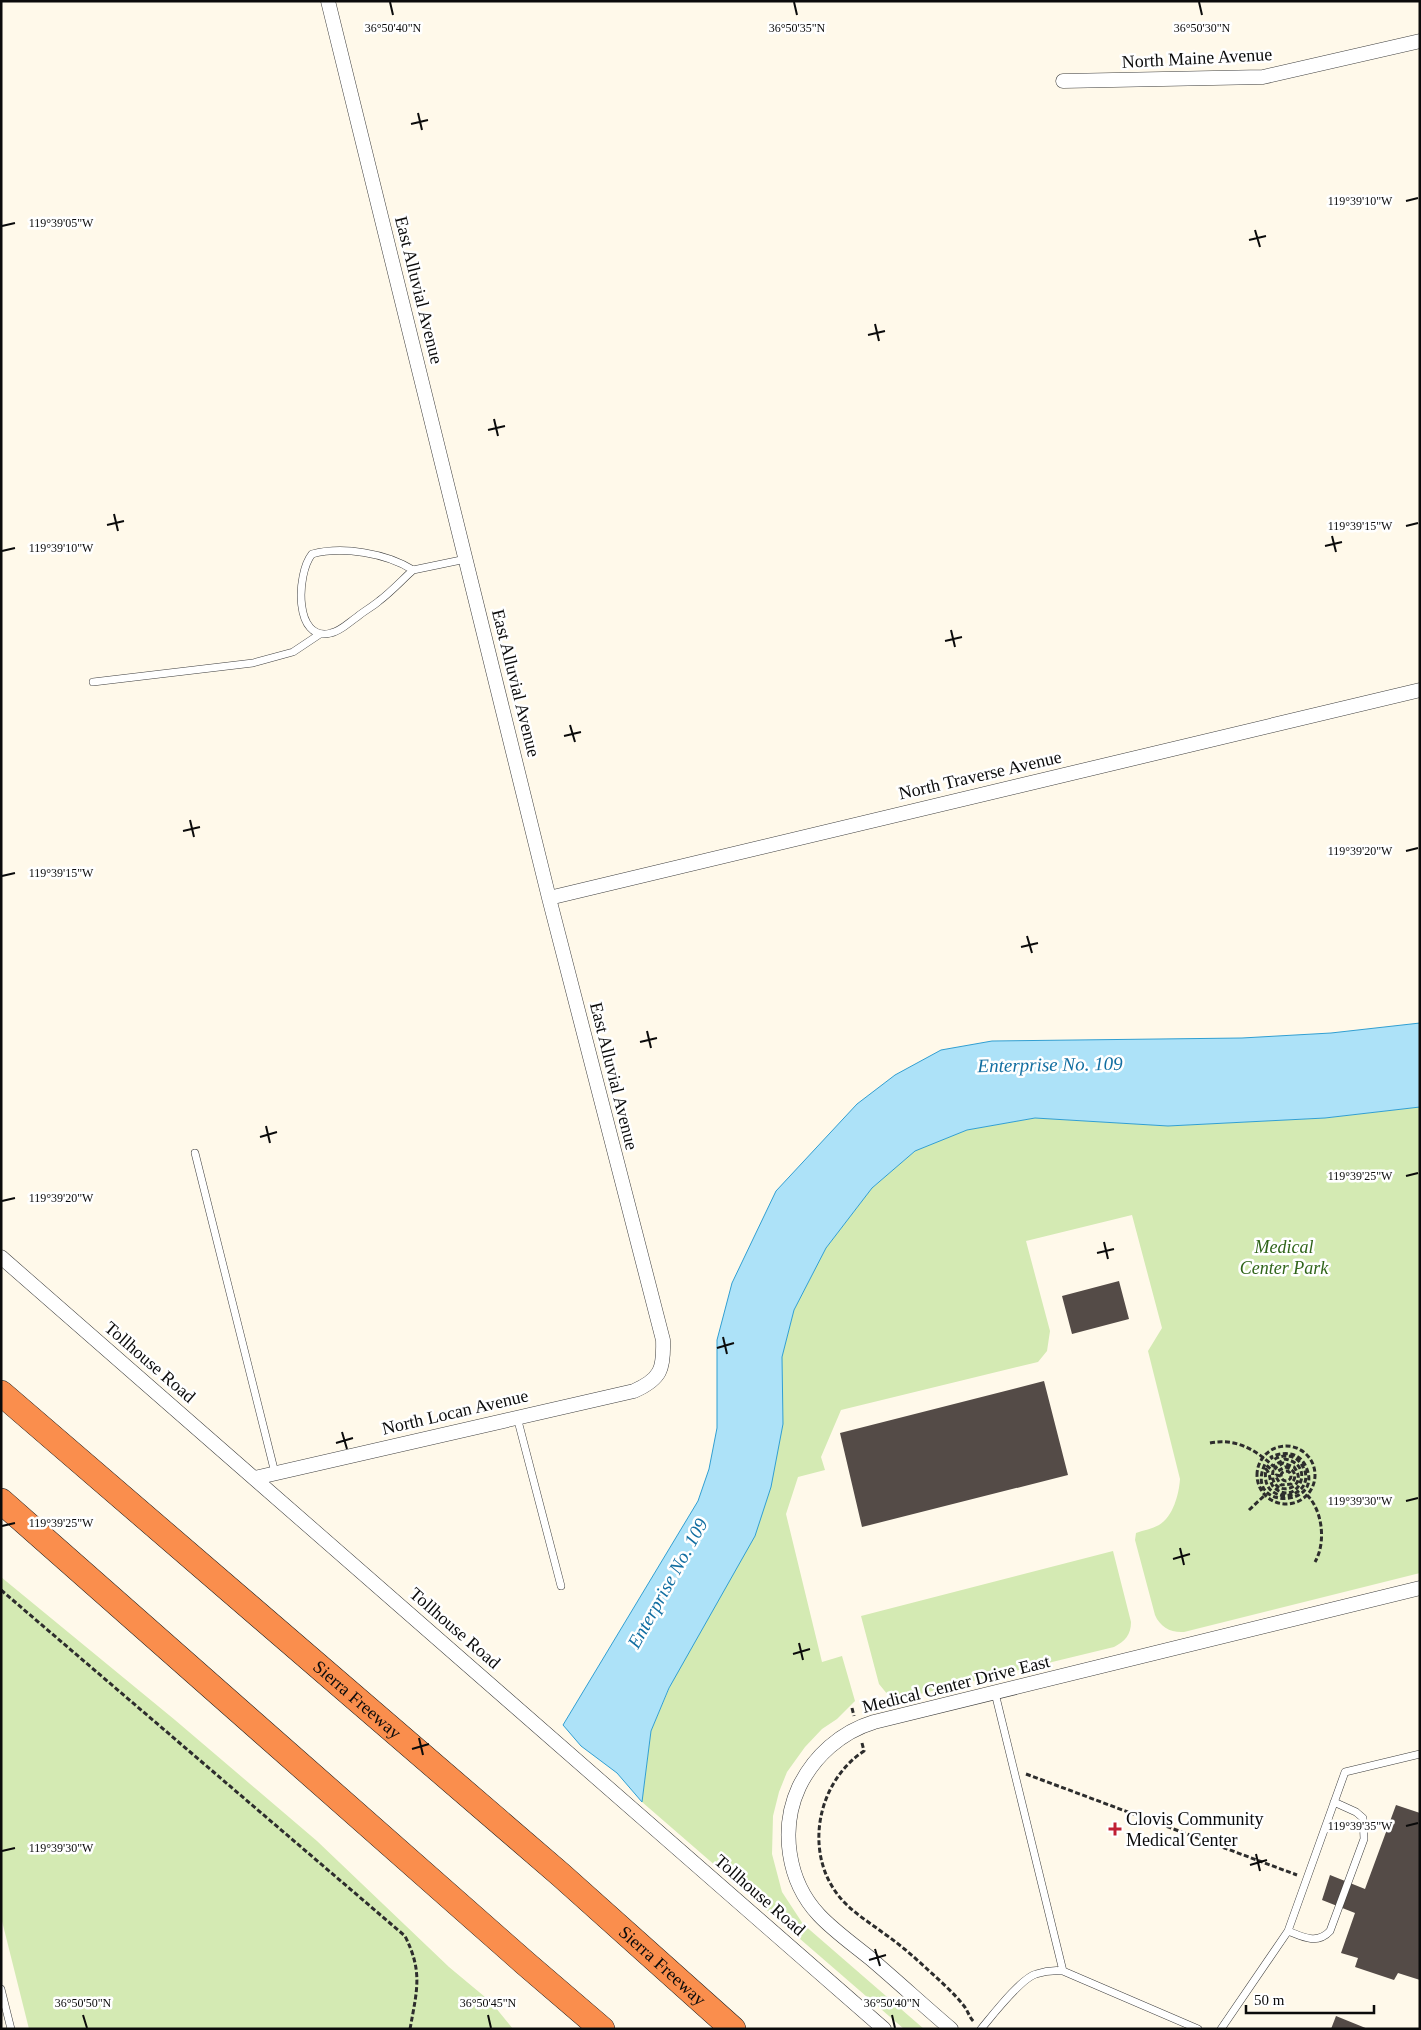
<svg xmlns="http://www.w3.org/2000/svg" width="1421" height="2030" viewBox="0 0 1421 2030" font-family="Georgia,serif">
  <rect width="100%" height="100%" fill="#fff9ea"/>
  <path fill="#d4eab3" d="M 1420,1107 L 1420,1573 L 1184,1632 C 1171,1633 1160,1627 1155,1615 L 1135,1540 L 1136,1533 C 1144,1530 1152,1529 1159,1525 C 1173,1517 1179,1494 1180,1479 L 1148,1351 L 1162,1328 L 1132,1215 L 1026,1241 L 1050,1331 L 1047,1351 L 1038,1362 L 841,1410 L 821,1457 L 825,1470 L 798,1477 L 786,1514 L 822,1662 L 842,1656 L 855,1701 L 837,1719 L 822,1729 L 805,1747 L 787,1772 L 779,1792 L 773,1816 L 772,1854 L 782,1892 L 803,1924 L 924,2029 L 904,2029 L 642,1802 L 651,1731 L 783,1424 L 782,1357 L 794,1310 L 826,1248 L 872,1188 L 915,1151 L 967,1130 L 1035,1118 L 1168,1126 L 1325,1118 Z
    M 1113,1551 L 1131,1622 C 1131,1635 1125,1641 1114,1647 L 903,1698 L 888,1695 L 879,1684 L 861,1616 Z
    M 1,1577 L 175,1720 L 317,1841 L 449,1967 L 491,2002 L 513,2029 L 29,2029 L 1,1917 Z"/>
  <path fill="#ade2f8" stroke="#319fd2" d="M 1420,1023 L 1420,1107 L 1325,1118 L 1168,1126 L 1035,1118 L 967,1130 L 915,1151 L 872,1188 L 826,1248 L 794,1310 L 782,1357 L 783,1424 L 771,1487 L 755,1536 L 669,1688 L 651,1731 L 642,1802 L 617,1773 L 581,1746 L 563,1725 L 698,1501 L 709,1469 L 717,1428 L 717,1340 L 732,1283 L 776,1191 L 857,1104 L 895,1075 L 941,1050 L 992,1041 L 1242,1038 L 1331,1033 Z"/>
  <path fill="#544b47" d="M 1119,1281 L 1129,1319 L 1072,1334 L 1062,1296 Z
    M 1044,1381 L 1068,1475 L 862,1527 L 840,1433 Z
    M 1396,1805 L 1420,1813 L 1420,1980 L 1398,1973 L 1394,1980 L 1355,1967 L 1358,1958 L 1341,1953 L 1355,1913 L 1322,1900 L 1330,1875 L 1365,1889 Z
    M 1336,2016 L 1368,2029 L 1331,2029 Z"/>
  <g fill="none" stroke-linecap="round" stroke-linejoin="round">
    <defs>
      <path id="lane" d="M 413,570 C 402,580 391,592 379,601 C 372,607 364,611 357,617 C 348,623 341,631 331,633 C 294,643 296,574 312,554 C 343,546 386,553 413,570 L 466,559
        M 93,682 L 253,663 L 293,652 L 320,634
        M 195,1153 L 275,1473
        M 517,1417 L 561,1586
        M 995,1693 L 1063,1971
        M 1288,1931 C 1303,1937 1317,1945 1330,1931 L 1364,1839 L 1363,1818 L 1356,1812 L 1334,1802
        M 1,1989 L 11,2029
        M 981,2029 C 992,2016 1021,1978 1036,1974 C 1045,1971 1054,1970 1063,1971 L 1198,2029
        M 1221,2029 L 1288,1931 L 1345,1772 L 1420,1754"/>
      <path id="street" d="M 1063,81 L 1263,77 L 1420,41
        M 549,898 L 1420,690
        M 1,1257 L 884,2029
        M 255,1478 L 634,1391 C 661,1379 664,1369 663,1340 L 549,898 L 328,1
        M 951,2029 C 924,2006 898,1982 871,1959 C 854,1945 834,1931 819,1915 C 787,1881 780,1828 799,1787 C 814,1756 841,1732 874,1722 L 1420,1588"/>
      <g id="highway">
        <path id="s1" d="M 1,1393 L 561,1875 L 733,2029"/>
        <path d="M 1,1501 L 525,1963 L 602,2029"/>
      </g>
    </defs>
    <use href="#lane" stroke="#3e3e3e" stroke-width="8"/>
    <use href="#street" stroke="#3e3e3e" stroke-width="15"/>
    <use href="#highway" stroke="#1c1c1c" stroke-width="26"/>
    <path stroke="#2d2d2d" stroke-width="3" stroke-dasharray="5 2.5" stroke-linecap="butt" d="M 1210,1443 C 1235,1438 1255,1449 1273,1466 L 1285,1459 C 1317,1465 1297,1506 1276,1489 C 1268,1484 1272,1475 1266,1469 C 1259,1507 1313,1501 1305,1471 C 1303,1466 1300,1461 1295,1458 C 1287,1454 1280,1456 1273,1460 L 1271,1457 C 1284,1451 1300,1452 1306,1467 C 1325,1508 1243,1511 1265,1464 L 1273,1471 C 1268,1500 1312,1490 1294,1467 L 1283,1463 L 1275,1468 L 1278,1471 L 1285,1467 C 1295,1469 1298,1477 1291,1484 L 1281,1485 L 1276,1477 L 1276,1475 L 1281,1476
      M1257 1475a29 29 0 1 1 58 0a29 29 0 1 1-58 0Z
      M1281 1476a5 5 0 1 1 10 0a5 5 0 1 1-10 0Z
      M 1307,1495 C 1323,1511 1326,1543 1315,1562
      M 1249,1510 L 1265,1495
      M 1,1590 L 405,1936 C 423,1972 417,1990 410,2029
      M 852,1708 L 854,1716
      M 862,1743 L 864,1751 C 814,1784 802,1861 846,1904 C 857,1915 870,1923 882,1932 C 898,1943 912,1955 926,1968 C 936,1977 957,1996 964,2006 C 968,2011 969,2017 974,2022
      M 1026,1774 L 1297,1875"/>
    <use href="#lane" stroke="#fff" stroke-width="7"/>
    <use href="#street" stroke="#fff" stroke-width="14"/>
    <use href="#highway" stroke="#fa8e4d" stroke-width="25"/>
  </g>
  <path fill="none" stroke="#0b0b0b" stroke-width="2" d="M 390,2 L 393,15M 794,2 L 797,15M 1199,2 L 1202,15M 418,113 L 422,130M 411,124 L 428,120M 1406,201 L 1418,198M 2,226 L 15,223M 1255,230 L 1260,247M 1249,240 L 1266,236M 875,324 L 879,341M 868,335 L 885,331M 494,419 L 498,436M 488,430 L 505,426M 114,514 L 118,531M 107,525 L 124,521M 1406,526 L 1418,523M 1332,536 L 1336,552M 1325,546 L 1342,542M 2,551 L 15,548M 951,630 L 955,647M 945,641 L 962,637M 570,725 L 575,742M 564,736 L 581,732M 190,820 L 194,837M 183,831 L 200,827M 1406,851 L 1418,848M 2,876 L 15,873M 1027,936 L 1032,953M 1021,947 L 1038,943M 647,1031 L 651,1048M 640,1042 L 657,1038M 266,1126 L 270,1143M 260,1137 L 277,1132M 1406,1176 L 1418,1173M 2,1201 L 15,1198M 1104,1242 L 1108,1259M 1097,1253 L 1114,1249M 723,1337 L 727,1354M 717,1348 L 734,1343M 342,1432 L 347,1449M 336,1443 L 353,1438M 1406,1501 L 1418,1498M 2,1526 L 15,1523M 1180,1548 L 1184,1565M 1173,1559 L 1190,1554M 799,1643 L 803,1660M 793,1654 L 810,1649M 419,1738 L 423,1755M 412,1749 L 429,1744M 1406,1826 L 1418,1823M 2,1851 L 15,1848M 1256,1854 L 1260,1871M 1250,1865 L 1267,1860M 875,1949 L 880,1966M 869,1960 L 886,1955M 83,2015 L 87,2028M 488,2015 L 491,2028M 892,2015 L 895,2028"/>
  <path fill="#c01f34" stroke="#fff" stroke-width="2" d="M1112.5 1821.5h5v5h5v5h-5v5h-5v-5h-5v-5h5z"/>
  <g text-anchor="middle" stroke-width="5" stroke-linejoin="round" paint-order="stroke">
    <g font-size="18" fill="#0b0b0b" stroke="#fff">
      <text transform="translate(1197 58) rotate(-3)" y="6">North Maine Avenue</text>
      <text transform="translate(419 290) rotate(76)" y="6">East Alluvial Avenue</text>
      <text transform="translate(516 683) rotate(76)" y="6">East Alluvial Avenue</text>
      <text transform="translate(980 775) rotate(-13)" y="6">North Traverse Avenue</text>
      <text transform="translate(614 1076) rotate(76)" y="6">East Alluvial Avenue</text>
      <text transform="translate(150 1362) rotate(41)" y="6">Tollhouse Road</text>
      <text transform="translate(455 1412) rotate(-13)" y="6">North Locan Avenue</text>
      <text transform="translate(455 1628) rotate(41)" y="6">Tollhouse Road</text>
      <text transform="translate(956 1684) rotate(-14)" y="6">Medical Center Drive East</text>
      <text dy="6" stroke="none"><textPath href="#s1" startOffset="470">Sierra Freeway</textPath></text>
      <text transform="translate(760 1895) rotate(41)" y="6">Tollhouse Road</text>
      <text dy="6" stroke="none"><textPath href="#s1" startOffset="875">Sierra Freeway</textPath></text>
    </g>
    <g font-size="18" font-style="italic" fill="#30651a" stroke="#fff">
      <text x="1284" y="1253">Medical<tspan x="1284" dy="21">Center Park</tspan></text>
    </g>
    <g font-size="18" fill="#0b0b0b" stroke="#fff" text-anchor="start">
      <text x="1126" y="1825">Clovis Community<tspan x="1126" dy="21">Medical Center</tspan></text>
    </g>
    <g font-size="19" font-style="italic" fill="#116ea1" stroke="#fff">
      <text transform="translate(1050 1064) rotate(-1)" y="7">Enterprise No. 109</text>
      <text transform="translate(667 1583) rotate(-61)" y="7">Enterprise No. 109</text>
    </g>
  </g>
  <g font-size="12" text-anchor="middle" fill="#0b0b0b" stroke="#fff" stroke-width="5" stroke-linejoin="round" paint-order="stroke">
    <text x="393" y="32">36°50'40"N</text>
    <text x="797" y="32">36°50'35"N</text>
    <text x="1202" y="32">36°50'30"N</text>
    <text x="1360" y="205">119°39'10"W</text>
    <text x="61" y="227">119°39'05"W</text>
    <text x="1360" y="530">119°39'15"W</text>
    <text x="61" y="552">119°39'10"W</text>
    <text x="1360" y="855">119°39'20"W</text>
    <text x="61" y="877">119°39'15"W</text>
    <text x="1360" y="1180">119°39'25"W</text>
    <text x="61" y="1202">119°39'20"W</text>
    <text x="1360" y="1505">119°39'30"W</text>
    <text x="61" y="1527">119°39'25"W</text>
    <text x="1360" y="1830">119°39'35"W</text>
    <text x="61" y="1852">119°39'30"W</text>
    <text x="83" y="2007">36°50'50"N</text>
    <text x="488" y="2007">36°50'45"N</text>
    <text x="892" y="2007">36°50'40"N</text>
  </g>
  <rect width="1421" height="2030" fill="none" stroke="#0b0b0b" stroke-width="5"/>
  <path d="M1246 2005v8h128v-8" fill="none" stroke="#0b0b0b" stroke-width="2.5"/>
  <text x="1254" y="2005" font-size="15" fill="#0b0b0b" stroke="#ffffff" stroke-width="4" paint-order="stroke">50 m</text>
</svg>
